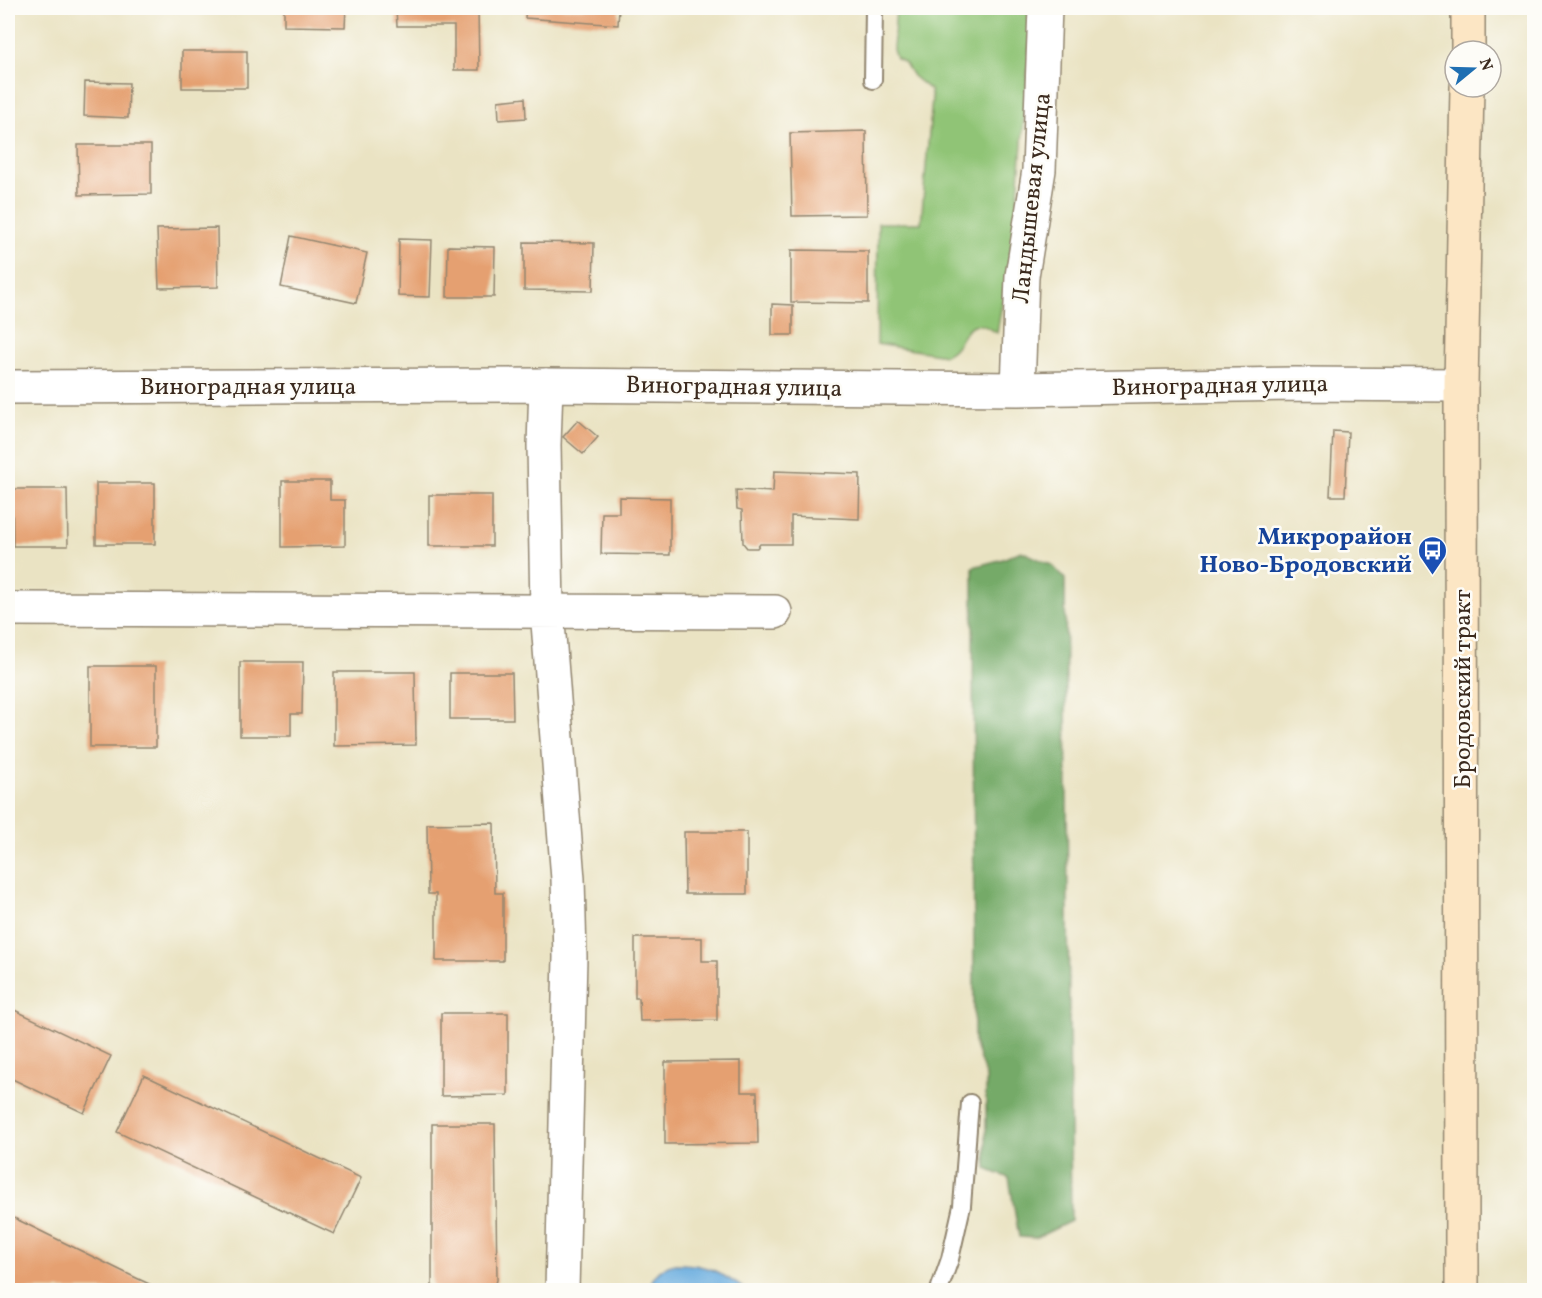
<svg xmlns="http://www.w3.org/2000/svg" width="1542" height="1298" viewBox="0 0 1542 1298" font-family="Vollkorn,serif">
  <rect width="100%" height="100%" fill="#fdfcf7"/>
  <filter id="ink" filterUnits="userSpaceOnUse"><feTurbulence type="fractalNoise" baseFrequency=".0167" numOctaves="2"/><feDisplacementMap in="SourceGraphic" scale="12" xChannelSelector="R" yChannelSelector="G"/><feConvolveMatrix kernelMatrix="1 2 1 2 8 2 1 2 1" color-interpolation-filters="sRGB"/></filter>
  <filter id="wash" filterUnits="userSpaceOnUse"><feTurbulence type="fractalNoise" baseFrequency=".008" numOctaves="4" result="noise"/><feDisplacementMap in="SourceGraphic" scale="24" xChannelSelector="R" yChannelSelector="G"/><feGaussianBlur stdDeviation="1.35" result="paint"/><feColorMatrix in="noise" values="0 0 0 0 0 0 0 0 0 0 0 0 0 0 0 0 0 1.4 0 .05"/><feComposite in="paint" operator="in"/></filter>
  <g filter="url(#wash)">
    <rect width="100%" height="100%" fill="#eae3c3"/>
    <path fill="#90c476" stroke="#66774a" stroke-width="1.5" d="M 896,8 L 1030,8 L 1031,29 L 1016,219 L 997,333 C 960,308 969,345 945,355 L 877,344 L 878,223 L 921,223 L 932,99 L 930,90 L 913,76 L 905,63 L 896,58 L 893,50 Z"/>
    <path fill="#74aa67" stroke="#586a42" stroke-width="1.5" d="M 1021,551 L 1052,565 L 1065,579 L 1071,1221 L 1036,1238 L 1019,1237 L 1009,1178 L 986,1169 L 986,1077 L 974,1042 L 973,567 L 1003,559 Z"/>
    <path fill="#6baddf" stroke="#536c7e" stroke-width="1.5" d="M 675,1264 C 707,1263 721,1273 746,1290 L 649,1290 C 652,1276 661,1267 675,1264 Z"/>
    <g id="blocks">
      <path fill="#e5a071" d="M 284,8 L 346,8 L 345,27 L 284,26 Z
        M 396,8 L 478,8 L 479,70 L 454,70 L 454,26 L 397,26 Z
        M 526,8 L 619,8 L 618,25 L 525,18 Z
        M 182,51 L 247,51 L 247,88 L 182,88 Z
        M 85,82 L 129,83 L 128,118 L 84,116 Z
        M 525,98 L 526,118 L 499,120 L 498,101 Z
        M 866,131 L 867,215 L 792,216 L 790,133 Z
        M 78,145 L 151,145 L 151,194 L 79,195 Z
        M 217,228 L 218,287 L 159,288 L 157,229 Z
        M 291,236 L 367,253 L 356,303 L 281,287 Z
        M 399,239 L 432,240 L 430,297 L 398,296 Z
        M 524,242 L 594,243 L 593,291 L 524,290 Z
        M 448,246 L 495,247 L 494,297 L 447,297 Z
        M 791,250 L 868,251 L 868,303 L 791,302 Z
        M 772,304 L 793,305 L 793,335 L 772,335 Z
        M 578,420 L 598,437 L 583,454 L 563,437 Z
        M 1333,431 L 1348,432 L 1345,496 L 1330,496 Z
        M 774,471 L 860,474 L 859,519 L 791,516 L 791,544 L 760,544 L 757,548 L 747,548 L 743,543 L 742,510 L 737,509 L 736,490 L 773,492 Z
        M 282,481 L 330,481 L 330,500 L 345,500 L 345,546 L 282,547 Z
        M 96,483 L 155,483 L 155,544 L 96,544 Z
        M 12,489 L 67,489 L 68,546 L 13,546 Z
        M 429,495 L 492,495 L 492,546 L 429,546 Z
        M 619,497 L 670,498 L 670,555 L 601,554 L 602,513 L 619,513 Z
        M 240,662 L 303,662 L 302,714 L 291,714 L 291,736 L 240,736 Z
        M 90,666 L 156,666 L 156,747 L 90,747 Z
        M 334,672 L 415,672 L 416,745 L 334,746 Z
        M 450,673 L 512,673 L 513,719 L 450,719 Z
        M 494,823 L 495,893 L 503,893 L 503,961 L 436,961 L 436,894 L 428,894 L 427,824 Z
        M 684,832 L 747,832 L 747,894 L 685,894 Z
        M 635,938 L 702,938 L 702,961 L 717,961 L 717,1020 L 640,1021 L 639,998 L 635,998 Z
        M 8,1007 L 111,1056 L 84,1113 L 8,1077 Z
        M 441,1013 L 508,1013 L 508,1095 L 441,1096 Z
        M 741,1061 L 741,1092 L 757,1092 L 758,1143 L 665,1144 L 665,1062 Z
        M 144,1075 L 361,1178 L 334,1234 L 117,1132 Z
        M 432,1124 L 495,1124 L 497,1280 L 494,1290 L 444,1290 L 432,1286 Z
        M 8,1215 L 130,1275 L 162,1290 L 15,1290 L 8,1287 Z"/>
    </g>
  </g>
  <g filter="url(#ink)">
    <use href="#blocks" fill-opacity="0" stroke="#928670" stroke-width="1.5"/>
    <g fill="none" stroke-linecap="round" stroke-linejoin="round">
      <defs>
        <path id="lane" d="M 873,80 L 874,8
          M 939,1290 L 950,1259 L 962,1206 L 970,1103"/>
        <path id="street" d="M 546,385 L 544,445 L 547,610 L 568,879 L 570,957 L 562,1290
          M 8,387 L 546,385 L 1018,389 L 1295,384 L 1461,385
          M 1018,389 L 1022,276 L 1039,170 L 1045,8
          M 8,609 L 775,612"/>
        <path id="secondary" d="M 1468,51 L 1468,8
          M 1462,1290 L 1461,385 L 1467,87"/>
      </defs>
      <use href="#lane" stroke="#928670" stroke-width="20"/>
      <use href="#street" stroke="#928670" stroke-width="36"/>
      <use href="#secondary" stroke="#928670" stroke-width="36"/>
      <use href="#lane" stroke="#fff" stroke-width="16"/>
      <use href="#street" stroke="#fff" stroke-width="33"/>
      <use href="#secondary" stroke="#fce6c4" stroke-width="33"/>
    </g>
  </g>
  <defs>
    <symbol id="bus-pin" viewBox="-11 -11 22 30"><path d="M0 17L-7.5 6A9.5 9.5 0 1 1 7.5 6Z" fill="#1a4fb4" stroke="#fdfcf7"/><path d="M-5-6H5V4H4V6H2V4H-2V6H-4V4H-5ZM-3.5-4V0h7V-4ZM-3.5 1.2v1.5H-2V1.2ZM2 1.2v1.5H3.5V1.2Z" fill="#fff"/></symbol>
  </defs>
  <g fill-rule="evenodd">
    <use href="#bus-pin" x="1416" y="534" width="33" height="45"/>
  </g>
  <g text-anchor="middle" stroke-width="5" stroke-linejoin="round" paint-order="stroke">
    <g font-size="24" fill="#3b2a1e" stroke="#fdfcf7">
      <text transform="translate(1031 198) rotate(-84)" y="8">Ландышевая улица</text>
      <text transform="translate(1220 385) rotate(-1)" y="8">Виноградная улица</text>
      <text x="248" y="394">Виноградная улица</text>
      <text transform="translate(734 386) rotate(1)" y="8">Виноградная улица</text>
      <text transform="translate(1462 689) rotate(-90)" y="8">Бродовский тракт</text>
    </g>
    <g font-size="24" font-weight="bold" fill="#164399" stroke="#fdfcf7" text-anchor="end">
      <text x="1412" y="544">Микрорайон<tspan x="1412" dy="28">Ново-Бродовский</tspan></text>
    </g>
  </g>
  <rect width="1542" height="1298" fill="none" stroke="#fdfcf7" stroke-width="30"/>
  <g transform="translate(1473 69) rotate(71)"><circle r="28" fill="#fdfcf7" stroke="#afa8a0" stroke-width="1.5"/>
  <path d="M0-4.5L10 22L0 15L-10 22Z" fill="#1f6fb2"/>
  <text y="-9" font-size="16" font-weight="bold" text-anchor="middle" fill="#3b2a1e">N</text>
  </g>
</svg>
